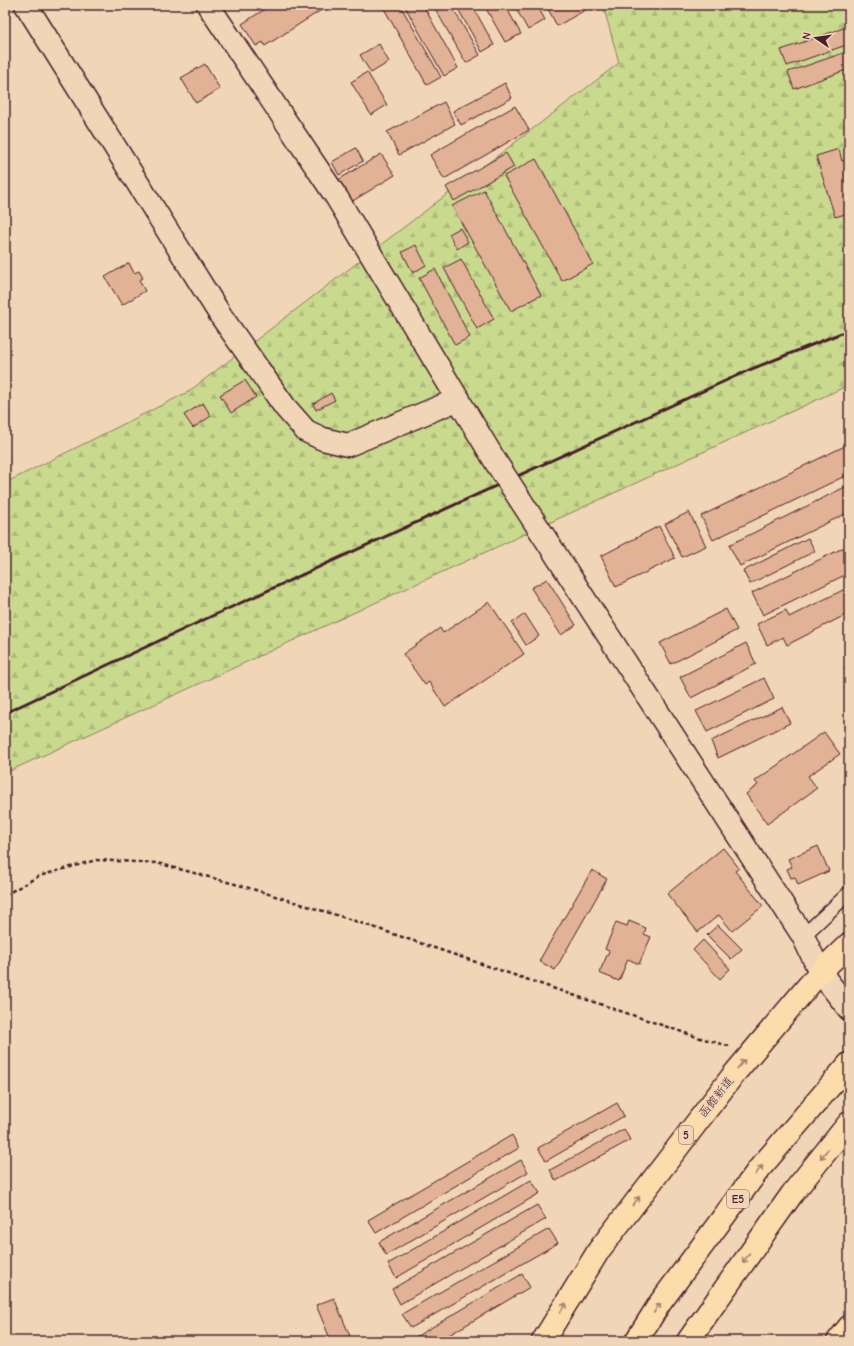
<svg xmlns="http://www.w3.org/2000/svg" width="854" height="1346" viewBox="0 0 854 1346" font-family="'Comic Neue','Klee One',sans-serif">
  <defs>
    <pattern id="forest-firs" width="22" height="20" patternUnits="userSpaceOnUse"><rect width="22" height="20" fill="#c9da8e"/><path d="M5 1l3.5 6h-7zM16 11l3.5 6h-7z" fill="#aebb7b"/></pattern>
  </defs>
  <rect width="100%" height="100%" fill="#f0d6b7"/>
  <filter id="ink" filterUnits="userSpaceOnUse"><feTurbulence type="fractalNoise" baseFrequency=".025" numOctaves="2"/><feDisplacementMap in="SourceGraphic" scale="8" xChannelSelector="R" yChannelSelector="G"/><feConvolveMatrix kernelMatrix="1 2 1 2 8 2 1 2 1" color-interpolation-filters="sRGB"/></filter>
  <g filter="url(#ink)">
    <path fill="url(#forest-firs)" stroke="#8a7c5c" d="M 603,5 L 849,5 L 849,139 L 847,140 L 849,141 L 849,385 L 5,773 L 5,483 L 188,392 L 619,63 Z"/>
    <path fill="#e1b295" stroke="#4a1f2b" d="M 271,5 L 320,5 L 323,9 L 265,46 L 263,42 L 256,46 L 242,24 Z
      M 382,5 L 400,5 L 441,77 L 427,85 Z
      M 404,5 L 423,5 L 458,68 L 444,76 Z
      M 433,5 L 451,5 L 480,55 L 466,63 Z
      M 456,5 L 472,5 L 494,45 L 482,52 Z
      M 484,5 L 505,5 L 521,34 L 505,42 Z
      M 514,5 L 537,5 L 545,20 L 528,30 Z
      M 546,5 L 594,5 L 557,26 Z
      M 849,26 L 849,44 L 787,66 L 781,50 Z
      M 379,44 L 389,62 L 371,73 L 360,55 Z
      M 849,51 L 849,69 L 794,89 L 788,72 Z
      M 205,64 L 220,89 L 196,103 L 181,78 Z
      M 367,72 L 387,105 L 371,115 L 351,82 Z
      M 505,83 L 512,98 L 461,125 L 453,111 Z
      M 444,102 L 455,124 L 399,155 L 387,132 Z
      M 515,106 L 529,130 L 444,179 L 430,155 Z
      M 356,148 L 363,161 L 339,175 L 332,162 Z
      M 839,149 L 842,161 L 849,159 L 849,213 L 835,217 L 816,156 Z
      M 506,153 L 514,167 L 454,201 L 446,187 Z
      M 381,154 L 395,175 L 351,202 L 338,180 Z
      M 536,159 L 593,264 L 562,281 L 504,176 Z
      M 484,190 L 541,295 L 511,311 L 452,206 Z
      M 460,228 L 468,242 L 457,249 L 449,234 Z
      M 416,245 L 426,265 L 413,273 L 402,252 Z
      M 461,259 L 494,319 L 477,329 L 444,268 Z
      M 129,263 L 134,273 L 139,271 L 143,278 L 139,280 L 145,291 L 122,305 L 105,277 Z
      M 435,269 L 470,337 L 455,345 L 419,278 Z
      M 245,380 L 256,397 L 231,413 L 220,395 Z
      M 331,393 L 335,400 L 316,410 L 313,404 Z
      M 203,403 L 211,416 L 193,428 L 184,415 Z
      M 849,444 L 849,474 L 713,540 L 701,516 Z
      M 849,485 L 849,512 L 740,566 L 729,545 Z
      M 689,512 L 706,546 L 682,557 L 665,524 Z
      M 659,526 L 675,558 L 616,587 L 601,556 Z
      M 808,538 L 815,551 L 750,584 L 743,571 Z
      M 849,545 L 849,573 L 763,615 L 752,593 Z
      M 547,579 L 576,625 L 561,635 L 531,588 Z
      M 849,587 L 849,613 L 787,645 L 783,637 L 767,645 L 757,624 L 786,610 L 789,617 Z
      M 489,602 L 524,654 L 445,707 L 429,682 L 425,685 L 403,654 L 440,628 L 443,633 Z
      M 726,609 L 737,630 L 671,664 L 660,643 Z
      M 525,614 L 539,636 L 526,645 L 512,623 Z
      M 746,643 L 756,664 L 691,698 L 680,677 Z
      M 849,665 L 849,678 L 844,667 Z
      M 764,678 L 774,699 L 707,732 L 696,711 Z
      M 782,707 L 790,723 L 718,758 L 711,741 Z
      M 824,732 L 840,754 L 808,776 L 817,788 L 767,824 L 746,794 L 758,785 L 755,781 Z
      M 818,846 L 829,871 L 798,885 L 795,877 L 791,878 L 787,869 L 792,867 L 788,859 Z
      M 723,848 L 739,868 L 735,871 L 763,906 L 732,931 L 719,915 L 698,932 L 667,894 Z
      M 592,870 L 607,879 L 555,970 L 539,961 Z
      M 629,921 L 646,928 L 644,934 L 651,937 L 639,964 L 628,959 L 619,981 L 599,973 L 609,951 L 605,949 L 616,922 L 627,926 Z
      M 718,925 L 742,949 L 731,959 L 707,935 Z
      M 703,940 L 730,969 L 720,979 L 693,950 Z
      M 617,1103 L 624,1116 L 546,1161 L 538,1148 Z
      M 624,1129 L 630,1140 L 556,1181 L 550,1170 Z
      M 512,1135 L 519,1148 L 376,1233 L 368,1220 Z
      M 521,1160 L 528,1172 L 386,1255 L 379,1242 Z
      M 531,1180 L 540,1193 L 396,1278 L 388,1264 Z
      M 537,1205 L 546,1219 L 400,1304 L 392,1289 Z
      M 549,1229 L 558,1243 L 411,1328 L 402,1314 Z
      M 522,1274 L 530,1287 L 439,1341 L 413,1341 L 412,1339 Z
      M 334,1298 L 352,1341 L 331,1341 L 316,1305 Z"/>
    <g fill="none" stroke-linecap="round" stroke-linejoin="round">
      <defs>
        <path id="lane" d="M 803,936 L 849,893"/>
        <path id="street" d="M 26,5 L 221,316 L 285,407 L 306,431 L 323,439 L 348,445 L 459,399
          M 208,5 L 337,198 L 497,464
          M 521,501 L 803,936 L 820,972 L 849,1009"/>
        <path id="highway" d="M 543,1341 L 599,1250 L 734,1074 L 820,972 L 849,944
          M 636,1341 L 660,1303 L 759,1169 L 849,1064
          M 688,1341 L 792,1194 L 849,1123
          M 838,1341 L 849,1327"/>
      </defs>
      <use href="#lane" stroke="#4a1f2b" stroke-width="16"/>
      <use href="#street" stroke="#4a1f2b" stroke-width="25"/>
      <use href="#highway" stroke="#4a1f2b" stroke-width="25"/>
      <path stroke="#4a1f2b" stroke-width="2.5" stroke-dasharray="4 3" stroke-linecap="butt" d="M 5,895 L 39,876 L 96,860 L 157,863 L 246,887 L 349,919 L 697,1037 L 729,1046"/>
      <use href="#lane" stroke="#f0d6b7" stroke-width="13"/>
      <use href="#street" stroke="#f0d6b7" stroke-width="22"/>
      <use href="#highway" stroke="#fddcac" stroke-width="22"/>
      <path stroke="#4a1f2b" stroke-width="3" d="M 5,713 L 212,616 L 749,370 L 849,330"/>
      <defs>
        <path id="street-bridge" d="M 497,464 L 521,501"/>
      </defs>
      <use href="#street-bridge" stroke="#4a1f2b" stroke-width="25" stroke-linecap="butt"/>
      <use href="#street-bridge" stroke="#f0d6b7" stroke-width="22"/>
    </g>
    <defs><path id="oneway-shaft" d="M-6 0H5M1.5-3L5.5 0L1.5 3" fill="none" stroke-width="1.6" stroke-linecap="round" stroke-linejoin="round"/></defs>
    <g stroke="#a47e6c">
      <use href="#oneway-shaft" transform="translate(741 1064) rotate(-51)"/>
      <use href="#oneway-shaft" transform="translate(824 1154) rotate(129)"/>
      <use href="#oneway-shaft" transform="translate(759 1170) rotate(-52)"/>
      <use href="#oneway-shaft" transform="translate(636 1201) rotate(-52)"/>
      <use href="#oneway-shaft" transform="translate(746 1258) rotate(126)"/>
      <use href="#oneway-shaft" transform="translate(563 1308) rotate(-58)"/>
      <use href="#oneway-shaft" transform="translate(657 1308) rotate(-57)"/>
    </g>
  </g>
  <g text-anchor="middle" stroke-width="4" stroke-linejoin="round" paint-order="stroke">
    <g fill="#f0d6b7" stroke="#7c5655" stroke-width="1">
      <rect x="679" y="1126" width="14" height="18" rx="3"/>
      <rect x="727" y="1190" width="22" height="18" rx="3"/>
    </g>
    <g font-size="11" font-weight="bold" fill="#4a1f2b">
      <text x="686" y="1139">5</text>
      <text x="738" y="1203">E5</text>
    </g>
    <g font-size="12" fill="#4a1f2b" stroke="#f0d6b7">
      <text transform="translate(716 1097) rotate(-52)" y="4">函館新道</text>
    </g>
  </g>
  <rect width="854" height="1346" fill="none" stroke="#f0d6b7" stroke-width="20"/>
  <rect x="10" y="10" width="834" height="1326" fill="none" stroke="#4a1f2b" stroke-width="1.5" filter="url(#ink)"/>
  <g transform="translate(816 38) rotate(283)" stroke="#f0d6b7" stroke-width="3" paint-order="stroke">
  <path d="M0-3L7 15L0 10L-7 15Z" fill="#4a1f2b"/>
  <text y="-6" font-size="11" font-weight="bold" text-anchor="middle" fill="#4a1f2b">N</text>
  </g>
</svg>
